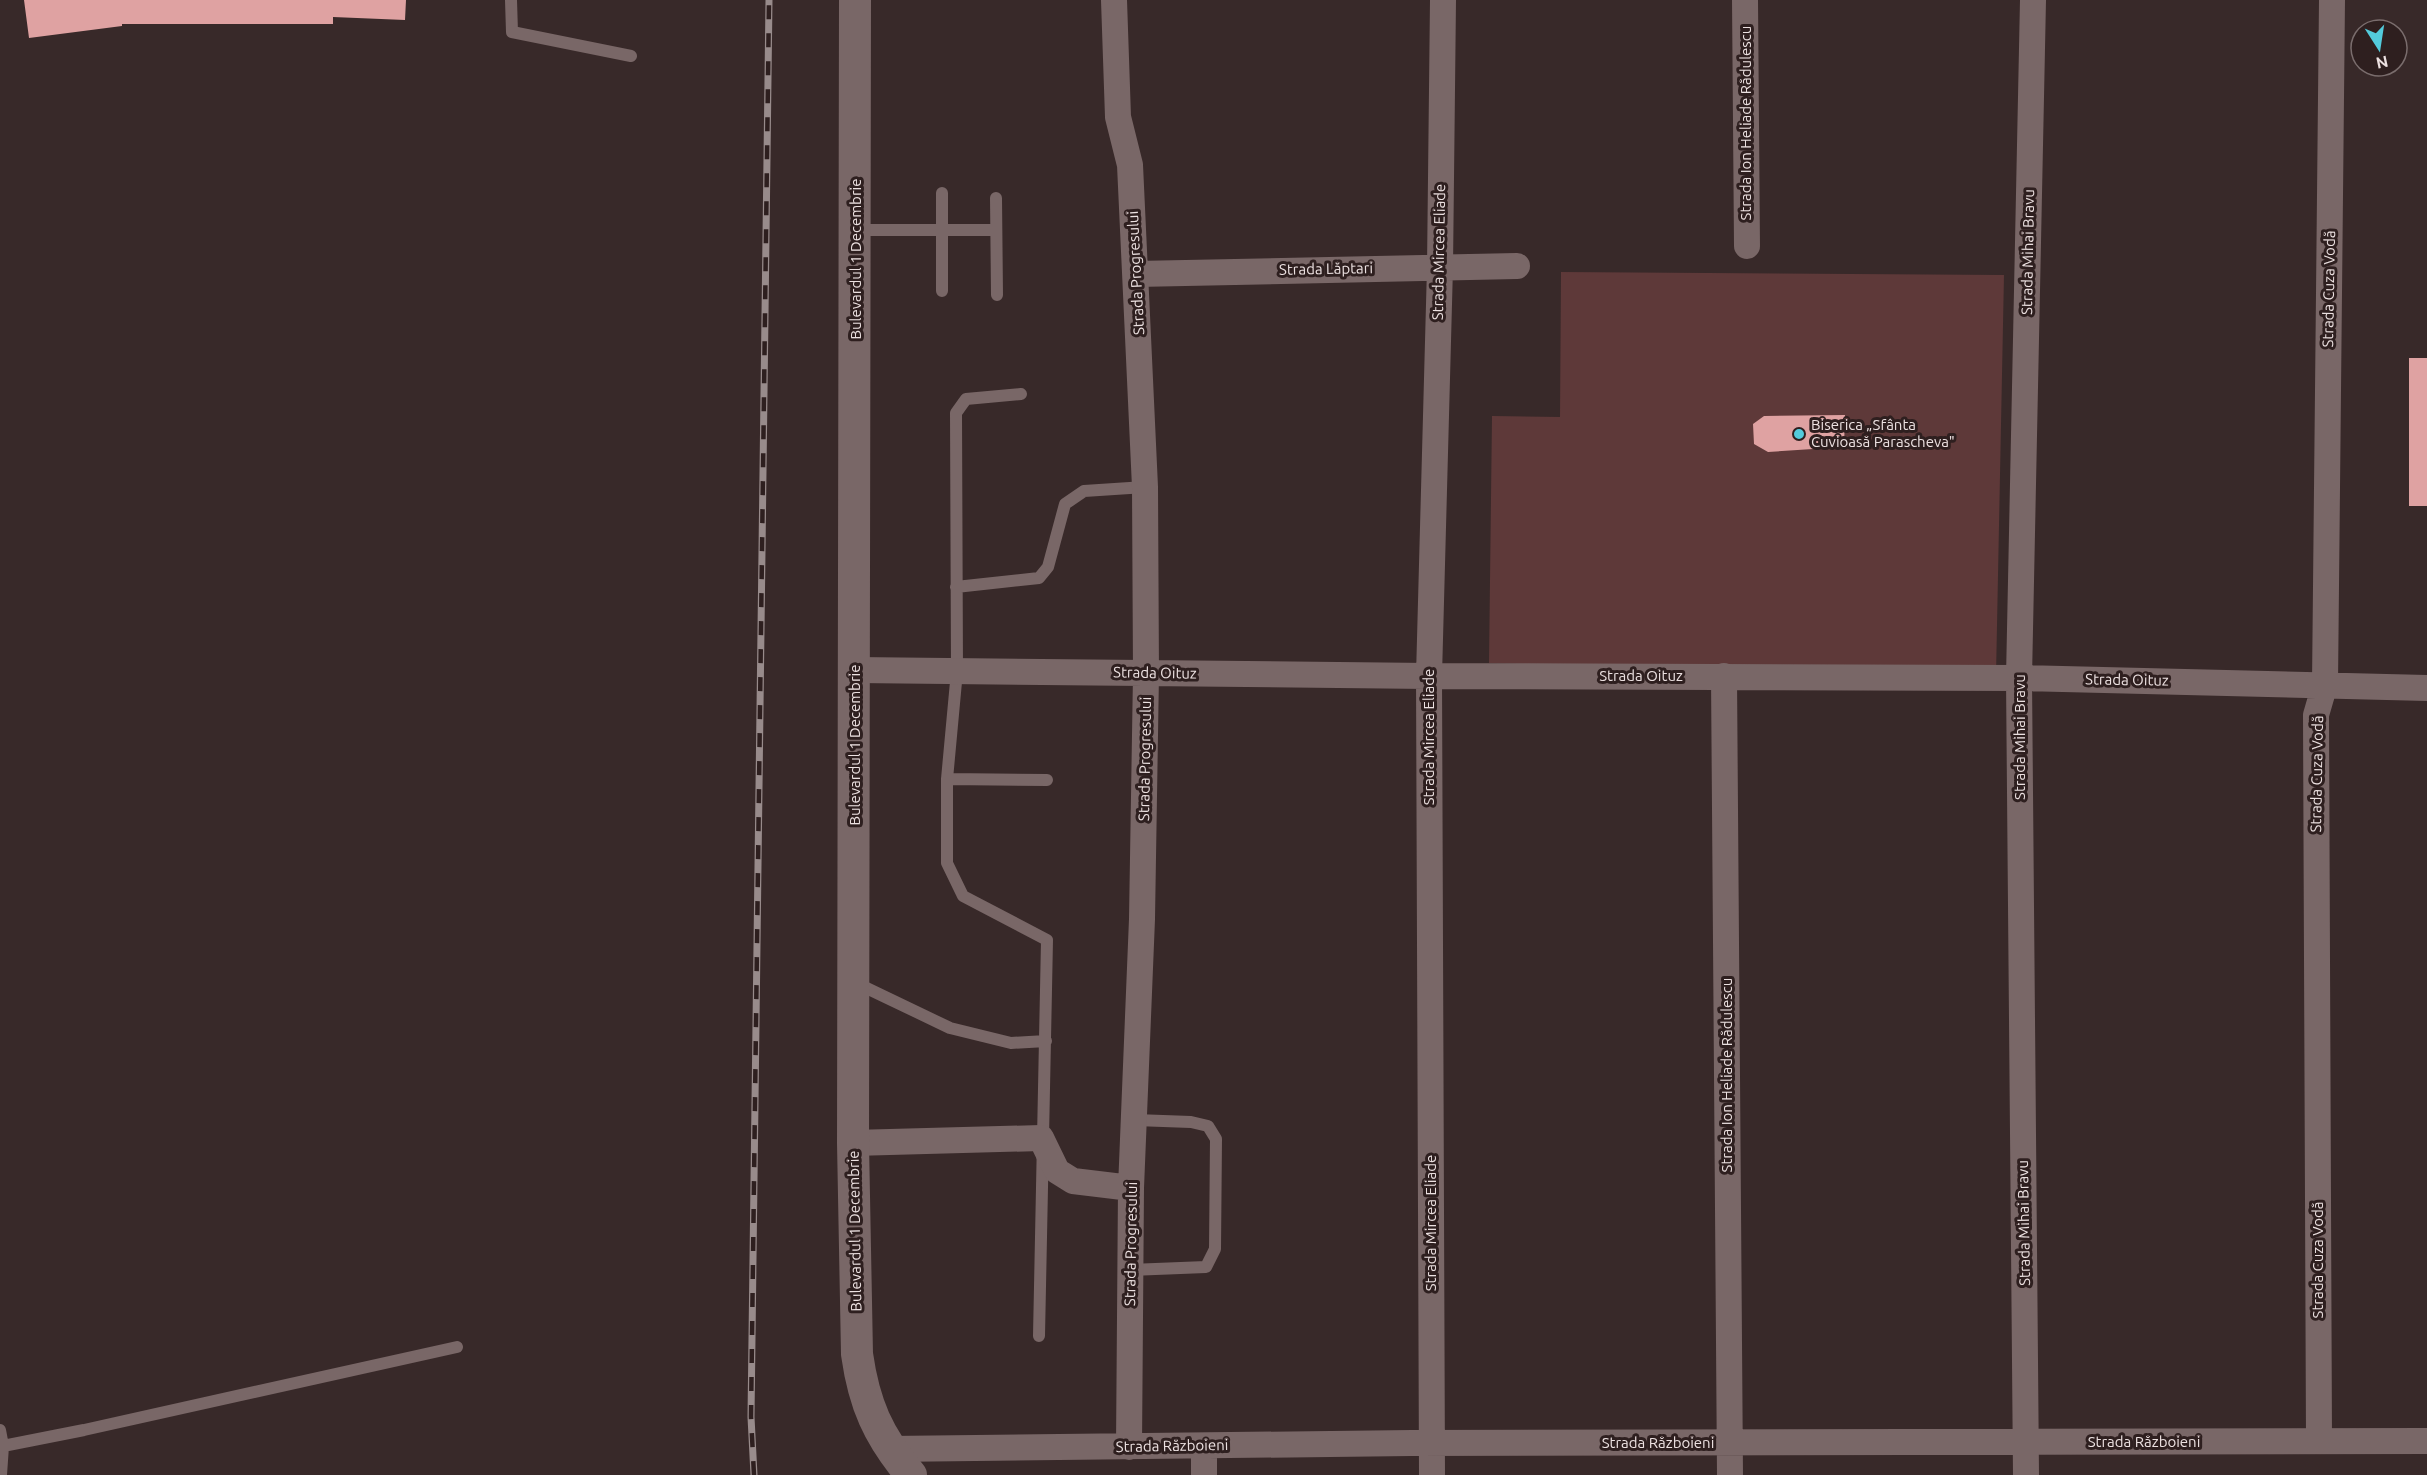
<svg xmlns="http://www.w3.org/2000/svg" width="2427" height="1475" viewBox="0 0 2427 1475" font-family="Ubuntu,sans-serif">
  <rect width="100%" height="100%" fill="#382929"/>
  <path fill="#5e3939" d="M 1561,272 L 2004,275 L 1996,676 L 1489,663 L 1492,416 L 1560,417 Z"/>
  <path fill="#dfa2a2" d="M 24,0 L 406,0 L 405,20 L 333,17 L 333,24 L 122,24 L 122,26 L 29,38 Z
    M 2409,358 L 2427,358 L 2427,506 L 2409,506 Z
    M 1845,415 L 1844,447 L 1768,452 L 1754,444 L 1753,424 L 1764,416 Z"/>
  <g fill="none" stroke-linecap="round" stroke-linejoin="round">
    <path stroke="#796767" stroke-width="12" d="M 511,0 L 512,32 L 631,56
      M 942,193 L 942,291
      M 996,198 L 997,295
      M 856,230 L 996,230
      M 1021,394 L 966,399 L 956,413 L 957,671 L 947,779 L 947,863 L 963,896 L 1047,940 L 1039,1336
      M 956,587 L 1039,578 L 1048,567 L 1065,504 L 1084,491 L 1145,487
      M 947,779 L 1047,780
      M 856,983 L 950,1028 L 1011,1043 L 1046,1041
      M 1130,1270 L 1206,1267 L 1215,1249 L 1216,1139 L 1208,1126 L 1191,1122 L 1135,1120
      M 0,1430 L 3,1446 L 1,1475
      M 3,1446 L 84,1430 L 457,1347"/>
    <path stroke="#796767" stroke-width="26" d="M 1114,0 L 1118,117 L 1130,165 L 1145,487 L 1146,674 L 1142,919 L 1131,1188 L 1129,1447
      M 1745,0 L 1747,246
      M 1136,274 L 1517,266
      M 855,670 L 1429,676 L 2019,678 L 2427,688
      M 1724,676 L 1730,1475
      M 853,1143 L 1041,1138 L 1057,1171 L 1073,1181 L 1131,1188
      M 2319,1441 L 2316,715 L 2325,684 L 2332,0
      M 1204,1446 L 1204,1475
      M 889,1449 L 1412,1443 L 2427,1441
      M 1432,1475 L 1429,676 L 1440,267 L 1443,0
      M 2026,1475 L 2019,678 L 2033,0"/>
    <path stroke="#796767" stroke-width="32" d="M 855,0 L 853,1143 L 857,1354 C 864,1404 878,1436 911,1475"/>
    <defs>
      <path id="rail" d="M 754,1475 L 751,1417 L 769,0"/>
    </defs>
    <use href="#rail" stroke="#988b8b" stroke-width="7"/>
    <use href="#rail" stroke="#2e1f1f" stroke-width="4.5" stroke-dasharray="14" stroke-linecap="butt"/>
  </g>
  <circle fill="#53cbdc" stroke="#2e1f1f" stroke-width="2" cx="1799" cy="434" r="6"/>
  <g text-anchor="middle" stroke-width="6" stroke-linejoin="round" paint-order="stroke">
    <g font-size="15" fill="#ece1e1" stroke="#2e1f1f">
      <text transform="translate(1746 123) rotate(-90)" y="5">Strada Ion Heliade Rădulescu</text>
      <text transform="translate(1439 252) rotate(-89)" y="5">Strada Mircea Eliade</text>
      <text transform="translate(2028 252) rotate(-89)" y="5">Strada Mihai Bravu</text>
      <text transform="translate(856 259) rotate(-90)" y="5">Bulevardul 1 Decembrie</text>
      <text transform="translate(1326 269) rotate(-1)" y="5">Strada Lăptari</text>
      <text transform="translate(1136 273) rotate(-93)" y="5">Strada Progresului</text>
      <text transform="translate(2329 289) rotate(-89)" y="5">Strada Cuza Vodă</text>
      <text transform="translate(1155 673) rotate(1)" y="5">Strada Oituz</text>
      <text x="1641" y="681">Strada Oituz</text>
      <text transform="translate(2127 680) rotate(1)" y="5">Strada Oituz</text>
      <text transform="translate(1429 737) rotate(-90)" y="5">Strada Mircea Eliade</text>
      <text transform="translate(2020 737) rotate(-90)" y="5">Strada Mihai Bravu</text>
      <text transform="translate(855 745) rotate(-90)" y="5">Bulevardul 1 Decembrie</text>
      <text transform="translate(1145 759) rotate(-89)" y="5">Strada Progresului</text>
      <text transform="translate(2317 774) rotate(-89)" y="5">Strada Cuza Vodă</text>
      <text transform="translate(1727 1075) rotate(-90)" y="5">Strada Ion Heliade Rădulescu</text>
      <text transform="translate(1431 1223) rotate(-90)" y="5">Strada Mircea Eliade</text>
      <text transform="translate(2024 1223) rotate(-91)" y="5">Strada Mihai Bravu</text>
      <text transform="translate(855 1231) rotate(-91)" y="5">Bulevardul 1 Decembrie</text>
      <text transform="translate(1131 1244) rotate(-89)" y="5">Strada Progresului</text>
      <text transform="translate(2318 1260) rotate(-90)" y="5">Strada Cuza Vodă</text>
      <text x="2144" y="1447">Strada Războieni</text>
      <text x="1658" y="1448">Strada Războieni</text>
      <text transform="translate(1172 1446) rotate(-1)" y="5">Strada Războieni</text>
    </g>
    <g font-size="15" fill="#ece1e1" stroke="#2e1f1f" text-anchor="start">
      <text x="1811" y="430">Biserica „Sfânta<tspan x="1811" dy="17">Cuvioasă Parascheva"</tspan></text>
    </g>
  </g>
  <g transform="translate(2379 48) rotate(168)"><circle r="28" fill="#2e1f1f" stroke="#7a6d6d" stroke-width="1.5"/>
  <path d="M0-4.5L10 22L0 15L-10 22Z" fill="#53cbdc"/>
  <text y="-9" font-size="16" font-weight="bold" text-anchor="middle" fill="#ece1e1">N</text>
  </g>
</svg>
